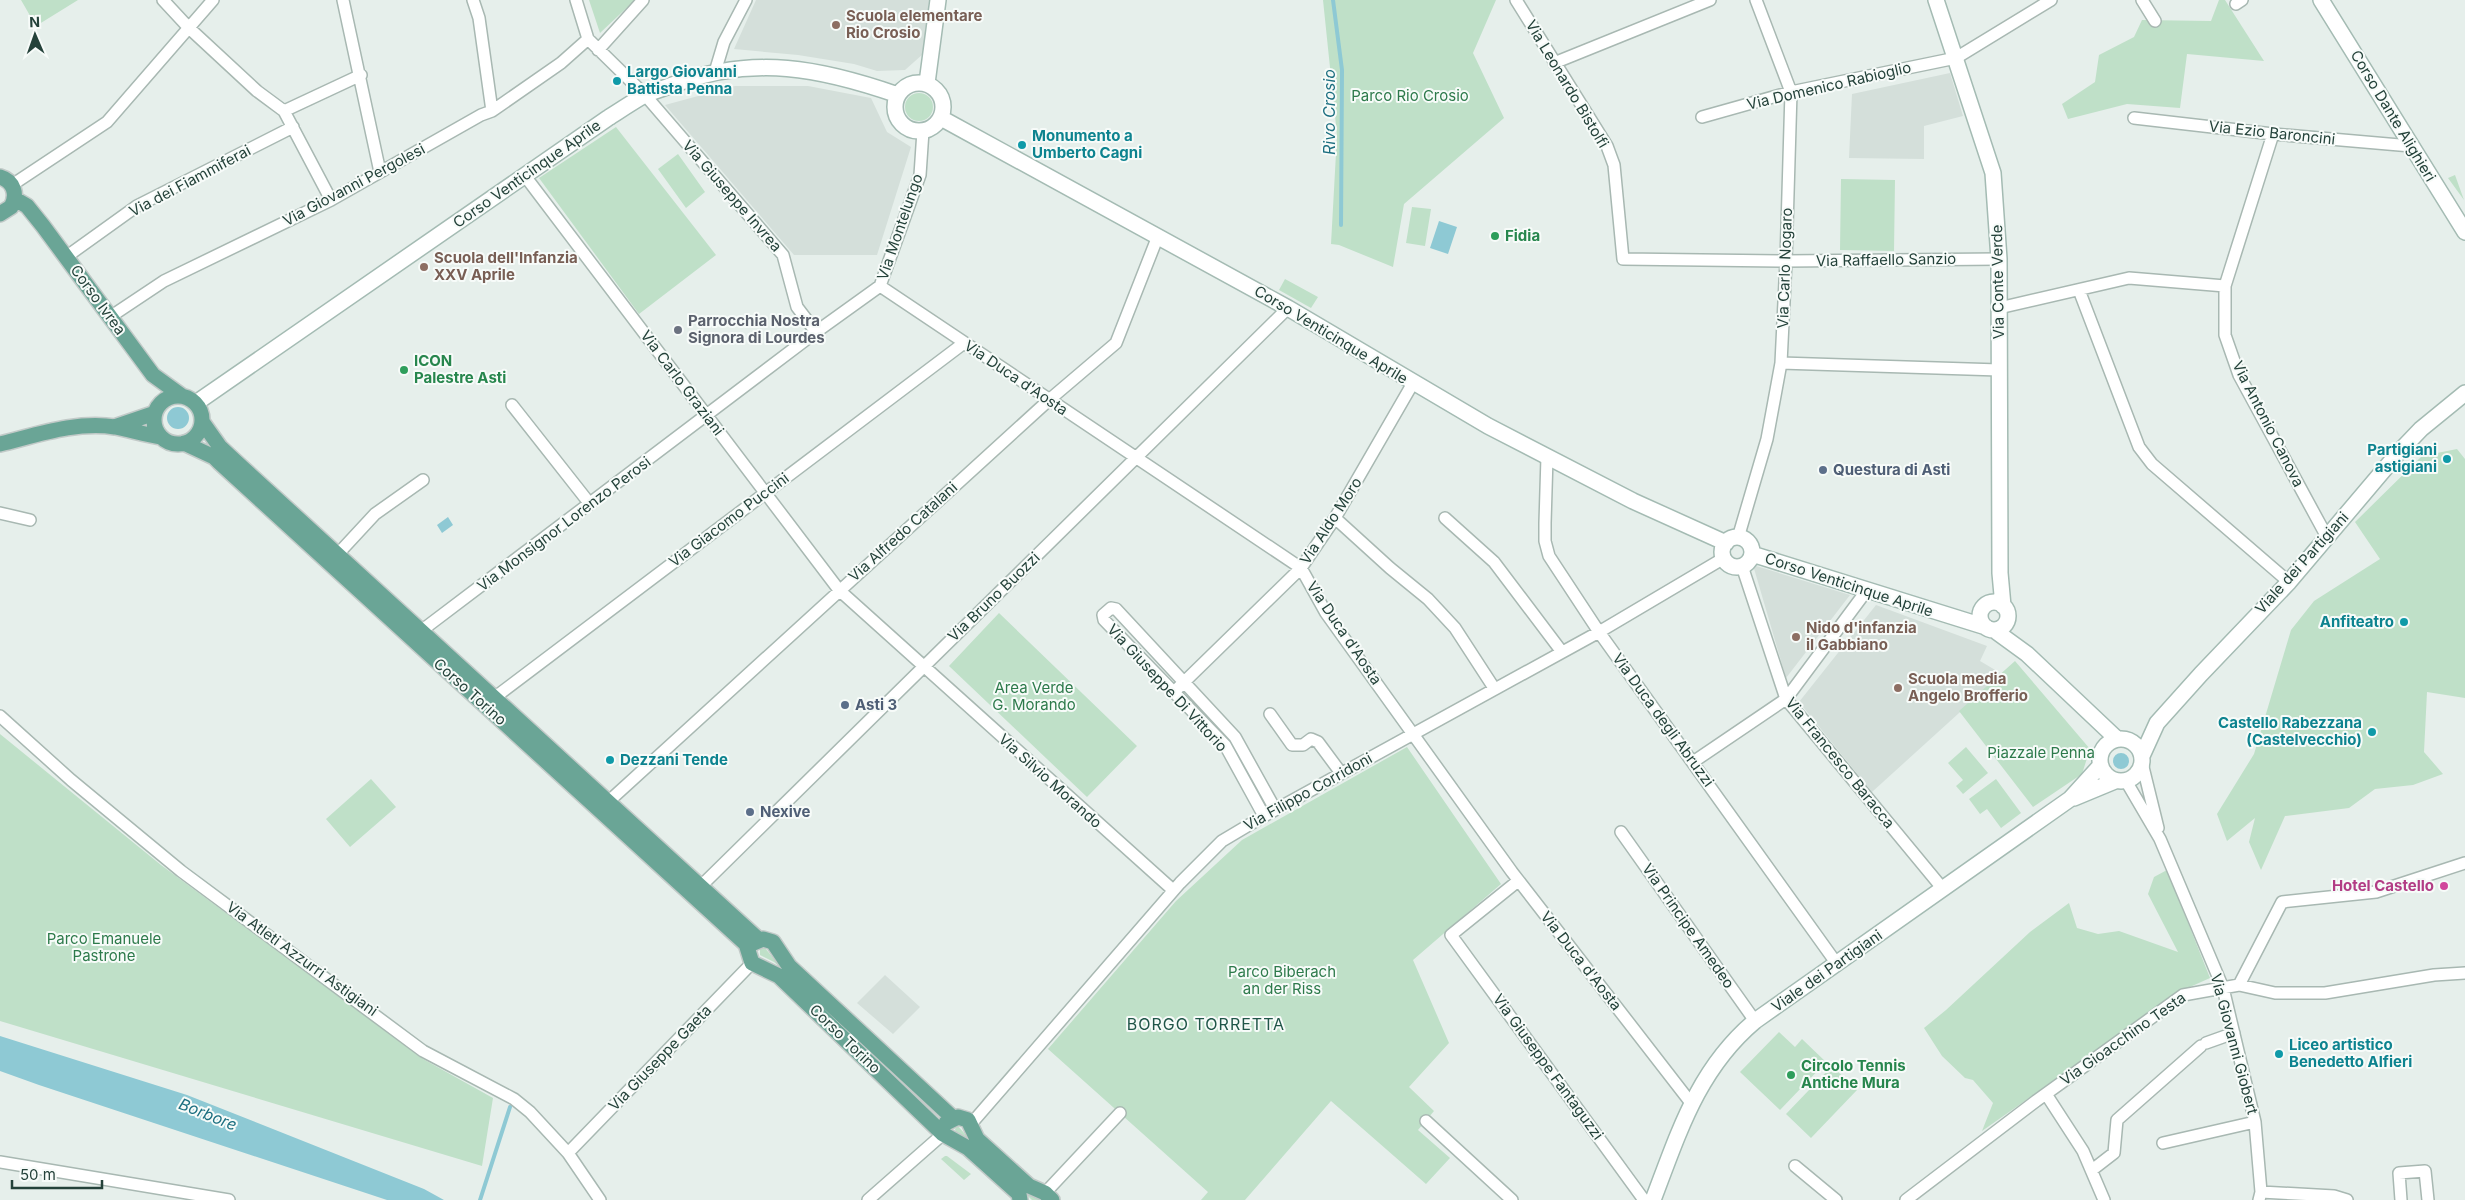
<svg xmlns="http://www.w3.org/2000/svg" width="2465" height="1200" viewBox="0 0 2465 1200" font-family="Inter,sans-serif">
  <rect width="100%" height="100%" fill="#e6efeb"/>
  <path fill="#d4dfda" d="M 756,0 L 929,0 L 923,54 L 905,70 L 877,71 L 854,64 L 798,55 L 734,49 Z
    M 1950,73 L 1963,116 L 1924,126 L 1924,159 L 1849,158 L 1852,94 Z
    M 735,86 L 808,86 L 871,98 L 887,132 L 911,147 L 877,255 L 794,255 L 665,105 Z
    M 1753,565 L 1850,595 L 1786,678 Z
    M 1876,605 L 1987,646 L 1980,661 L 2002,674 L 1872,792 L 1799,702 Z
    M 885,975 L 920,1007 L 893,1034 L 857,1003 Z"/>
  <path fill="#bfe0c8" d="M 21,0 L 78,0 L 36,26 Z
    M 589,0 L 635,0 L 600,33 Z
    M 1323,0 L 1496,0 L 1473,53 L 1504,118 L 1404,204 L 1393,267 L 1339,245 L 1331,244 L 1337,135 Z
    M 2219,0 L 2225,0 L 2264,61 L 2187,54 L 2180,108 L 2127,104 L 2068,119 L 2062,104 L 2095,82 L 2099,55 L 2134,37 L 2142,20 L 2211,21 Z
    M905 107a14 14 0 1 1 28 0a14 14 0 1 1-28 0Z
    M 616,127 L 716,255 L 639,314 L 539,178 Z
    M 678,154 L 705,192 L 686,208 L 658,169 Z
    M 2455,175 L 2464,200 L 2448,178 Z
    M 1841,179 L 1895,180 L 1894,251 L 1840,250 Z
    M 1412,207 L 1431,209 L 1425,246 L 1406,243 Z
    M 1285,279 L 1318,297 L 1311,308 L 1279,290 Z
    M 2457,449 L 2465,459 L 2465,698 L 2427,692 L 2424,752 L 2443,774 L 2413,785 L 2375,789 L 2349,808 L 2285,816 L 2261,870 L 2249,842 L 2255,818 L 2227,841 L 2217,814 L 2254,754 L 2291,630 L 2314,601 L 2380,559 L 2355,522 L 2422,456 Z
    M 999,613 L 1137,746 L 1087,797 L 949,666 Z
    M 2015,661 L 2090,749 L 2082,774 L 2033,807 L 1959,711 Z
    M 0,734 L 161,865 L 423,1059 L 493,1098 L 482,1166 L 0,1021 Z
    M 1407,747 L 1501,884 L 1413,960 L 1449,1043 L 1409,1087 L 1434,1111 L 1418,1130 L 1450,1158 L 1426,1184 L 1331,1101 L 1245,1200 L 1201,1200 L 1208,1192 L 1048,1049 L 1176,901 L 1242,840 Z
    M 1966,747 L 1988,773 L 1963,794 L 1956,786 L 1963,780 L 1948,763 Z
    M 371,779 L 396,807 L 350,847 L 326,819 Z
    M 1996,779 L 2021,813 L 2001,828 L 1987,809 L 1980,814 L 1969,799 Z
    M 2167,870 L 2210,978 L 2181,991 L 1982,1131 L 1993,1103 L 1973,1080 L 1965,1078 L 1942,1056 L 1924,1028 L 1946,1010 L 2030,932 L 2069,903 L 2077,928 L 2098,934 L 2119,931 L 2178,952 L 2148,894 L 2154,877 Z
    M 760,948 L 765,948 L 778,964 L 932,1105 L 774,962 L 760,955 Z
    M 1779,1032 L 1795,1047 L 1802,1039 L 1826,1062 L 1780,1110 L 1740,1072 Z
    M 1832,1066 L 1857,1090 L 1811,1138 L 1786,1114 Z
    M 958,1126 L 971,1141 L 1028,1193 L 1041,1200 L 1032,1200 L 970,1142 L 956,1133 L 955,1129 Z
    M 945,1156 L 947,1156 L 971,1174 L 964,1180 L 941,1159 Z"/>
  <path fill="#8ec9d4" d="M 1439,221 L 1457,227 L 1448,254 L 1430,248 Z
    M167 418a11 11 0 1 1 22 0a11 11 0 1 1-22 0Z
    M 448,517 L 453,525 L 442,533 L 437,525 Z
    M2113 761a8 8 0 1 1 16 0a8 8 0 1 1-16 0Z
    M 0,1036 L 187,1095 L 424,1189 L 444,1200 L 387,1200 L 39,1085 L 0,1071 Z"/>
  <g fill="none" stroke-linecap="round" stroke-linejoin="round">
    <path stroke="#8ec9d4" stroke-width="4" d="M 1333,0 L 1342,70 L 1341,225
      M 480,1200 L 510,1107"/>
    <defs>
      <path id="street" d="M 163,0 L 189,28 L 257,91 L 284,111 L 331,200
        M 343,0 L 380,172
        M 473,0 L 479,18 L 492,111
        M 576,0 L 588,39 L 645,95 L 783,255 L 797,307 L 816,332
        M 1516,0 L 1607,146 L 1614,165 L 1623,259 L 1786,261 L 1999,259
        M 2142,0 L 2155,21
        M 2236,4 L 2242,0
        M 598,50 L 643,0
        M 1554,63 L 1710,0
        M 715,72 L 724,42 L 746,0
        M 284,111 L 361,75
        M 1702,117 L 1791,92 L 1956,58 L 2051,0
        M 2134,118 L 2273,134 L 2411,146
        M 2273,134 L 2225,286 L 2225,335 L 2239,375 L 2327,537
        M 525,176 L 839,590 L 1173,890
        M 12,185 L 107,122 L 213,0
        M 66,257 L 137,206 L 293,127
        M 880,286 L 1301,568 L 1326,613 L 1512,872 L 1691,1103
        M 2079,290 L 2139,447 L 2152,464 L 2289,582
        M 1999,308 L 2129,278 L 2225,286
        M 110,317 L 164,281 L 331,200 L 481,115 L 492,111 L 561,63 L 588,39
        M 1781,363 L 1999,370
        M 512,405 L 590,504
        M 1547,457 L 1545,523 L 1545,541 L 1549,556 L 1599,632 L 1837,964
        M 0,513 L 30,520
        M 1335,518 L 1390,568 L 1428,599 L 1455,628 L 1494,688
        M 1445,518 L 1494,562 L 1562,652
        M 1738,538 L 1767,439 L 1781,363 L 1786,261 L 1791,92 L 1756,0
        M 337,555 L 375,514 L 423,480
        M 1742,566 L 1786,699 L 1943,889
        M 421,631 L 816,332 L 880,286 L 920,175 L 923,131
        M 1178,688 L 1301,568 L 1335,518 L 1413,383
        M 494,698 L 964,343
        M 1270,714 L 1292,745 L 1303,745 L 1311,739 L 1318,742 L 1341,773
        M 0,716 L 71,780 L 181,871 L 423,1051 L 514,1099 L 530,1112 L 568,1153 L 600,1200
        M 1693,762 L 1786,699 L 1867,590
        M 2142,763 L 2158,828
        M 2126,781 L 2160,839 L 2223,988 L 2255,1122 L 2261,1192 L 2259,1200
        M 608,802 L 1049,400 L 1116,343 L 1158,236
        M 1264,816 L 1225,745 L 1104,620 L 1103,615 L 1111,608 L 1116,609 L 1235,737 L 1275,809
        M 1621,832 L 1755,1021
        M 1518,881 L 1451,935 L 1644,1200
        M 700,887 L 1288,308
        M 2239,985 L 2282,902 L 2376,892 L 2465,863
        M 2206,1043 L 2234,1033
        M 2046,1094 L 2083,1151 L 2104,1200
        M 1426,1121 L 1512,1200
        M 971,1124 L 1180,883 L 1222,841 L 1264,816 L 1599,632 L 1724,558
        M 2163,1143 L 2255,1122
        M 568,1153 L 752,963
        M 0,1162 L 229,1200
        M 1795,1166 L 1836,1200
        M 2092,1170 L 2114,1153 L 2117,1120 L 2201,1046
        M 2261,1192 L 2334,1196 L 2347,1200
        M 1045,1193 L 1120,1113
        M 868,1200 L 943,1134
        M 1906,1200 L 2036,1101 L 2183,995 L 2239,985 L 2275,993 L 2325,993 L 2434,975 L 2465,973
        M 2401,1200 L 2399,1173 L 2425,1171 L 2428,1200"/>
      <path id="secondary" d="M 1936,0 L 1993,173 L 1999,259 L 2000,573 L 2003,606
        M 2321,0 L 2465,232
        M895 107a24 24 0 1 1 48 0a24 24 0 1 1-48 0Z
        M 927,83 L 938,0
        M 941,118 L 1288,308 L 1488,426 L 1633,501 L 1726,543
        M 196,403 L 608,118 C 619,111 631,103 643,96 C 653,91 665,88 675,84 C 755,55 820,68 898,95
        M1722 552a15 15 0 1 1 30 0a15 15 0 1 1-30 0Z
        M 1752,554 L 1986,627
        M1980 616a14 14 0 1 1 28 0a14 14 0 1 1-28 0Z
        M 1994,630 L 2027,654 L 2117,739
        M2100 760a21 21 0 1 1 42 0a21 21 0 1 1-42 0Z
        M 2142,756 L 2157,723 L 2201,674 L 2289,582 L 2399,452 L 2421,429 L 2465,393
        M 2074,798 L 2115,781
        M 1653,1200 C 1679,1132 1698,1069 1755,1021 L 2070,799 L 2100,766"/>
      <path id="primary" d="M 0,177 C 14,181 18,195 11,207 L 0,214
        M 15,199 L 27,206 L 43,226 L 153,375 L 182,396
        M154 420a24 24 0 1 1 48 0a24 24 0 1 1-48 0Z
        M 203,423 L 220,447 L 235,461 L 758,939
        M 114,427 L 155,413
        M 184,443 L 214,457 L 219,462 L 746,944 L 752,963 L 779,976 L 943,1134 L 968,1148 L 1019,1194 L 1020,1200
        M 0,444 C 37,435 76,421 115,427 C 131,430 146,435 161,437
        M 751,944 L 763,939 L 773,942 L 789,966 L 953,1118
        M 946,1123 L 958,1117 L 968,1120 L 977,1139 L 1029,1186 L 1045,1193 L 1052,1200"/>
    </defs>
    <use href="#street" stroke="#a8b8b2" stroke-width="14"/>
    <use href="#secondary" stroke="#a4bbb3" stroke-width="18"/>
    <use href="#primary" stroke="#c2cac8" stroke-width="18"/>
    <use href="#street" stroke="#fff" stroke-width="11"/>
    <use href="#secondary" stroke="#fff" stroke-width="15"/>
    <use href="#primary" stroke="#6aa596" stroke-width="15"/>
  </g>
  <g fill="#8d6e63" stroke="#f7fbf9" stroke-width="2">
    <circle cx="836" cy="25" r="5"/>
    <circle cx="424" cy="267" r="5"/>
    <circle cx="1796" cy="637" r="5"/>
    <circle cx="1898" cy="688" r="5"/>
  </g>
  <g fill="#0f9aa8" stroke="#f7fbf9" stroke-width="2">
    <circle cx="617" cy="81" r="5"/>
    <circle cx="1022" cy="145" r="5"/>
    <circle cx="2447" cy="459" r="5"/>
    <circle cx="2404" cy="622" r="5"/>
    <circle cx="2372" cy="732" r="5"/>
    <circle cx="610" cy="760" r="5"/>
    <circle cx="2279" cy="1054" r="5"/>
  </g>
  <g fill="#2e9e5b" stroke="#f7fbf9" stroke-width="2">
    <circle cx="1495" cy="236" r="5"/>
    <circle cx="404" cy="370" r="5"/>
    <circle cx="1791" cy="1075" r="5"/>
  </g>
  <circle fill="#6b7280" stroke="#f7fbf9" stroke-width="2" cx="678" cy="330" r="5"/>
  <g fill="#5c6f8a" stroke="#f7fbf9" stroke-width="2">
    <circle cx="1823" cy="470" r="5"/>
    <circle cx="845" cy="705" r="5"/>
    <circle cx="750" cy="812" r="5"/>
  </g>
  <circle fill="#d1479c" stroke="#f7fbf9" stroke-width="2" cx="2444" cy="886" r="5"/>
  <g text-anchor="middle" stroke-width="4" stroke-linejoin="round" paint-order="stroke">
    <g font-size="15" font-weight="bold" fill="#785e54" stroke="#f7fbf9" text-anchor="start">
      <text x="846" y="21">Scuola elementare<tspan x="846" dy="17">Rio Crosio</tspan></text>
      <text x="434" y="263">Scuola dell'Infanzia<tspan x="434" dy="17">XXV Aprile</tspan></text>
      <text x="1806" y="633">Nido d'infanzia<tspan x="1806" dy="17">il Gabbiano</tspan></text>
      <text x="1908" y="684">Scuola media<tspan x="1908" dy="17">Angelo Brofferio</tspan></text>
    </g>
    <g font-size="15" font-weight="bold" fill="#0d838f" stroke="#f7fbf9" text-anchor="start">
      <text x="627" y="77">Largo Giovanni<tspan x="627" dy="17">Battista Penna</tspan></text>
      <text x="1032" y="141">Monumento a<tspan x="1032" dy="17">Umberto Cagni</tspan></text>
      <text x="2437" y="455" text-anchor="end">Partigiani<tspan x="2437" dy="17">astigiani</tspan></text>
      <text x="2394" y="627" text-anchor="end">Anfiteatro</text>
      <text x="2362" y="728" text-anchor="end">Castello Rabezzana<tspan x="2362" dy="17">(Castelvecchio)</tspan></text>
      <text x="620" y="765">Dezzani Tende</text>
      <text x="2289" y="1050">Liceo artistico<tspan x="2289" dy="17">Benedetto Alfieri</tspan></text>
    </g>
    <g font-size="15" fill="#24423a" stroke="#f7fbf9">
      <text transform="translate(1567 84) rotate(59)" y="5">Via Leonardo Bistolfi</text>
      <text transform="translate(1829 86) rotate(-13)" y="5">Via Domenico Rabioglio</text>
      <text transform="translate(2393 116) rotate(59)" y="5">Corso Dante Alighieri</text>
      <text transform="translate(2272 133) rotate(6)" y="5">Via Ezio Baroncini</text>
      <text transform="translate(527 174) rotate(-35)" y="5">Corso Venticinque Aprile</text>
      <text transform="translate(190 181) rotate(-28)" y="5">Via dei Fiammiferai</text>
      <text transform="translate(354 185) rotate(-28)" y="5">Via Giovanni Pergolesi</text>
      <text transform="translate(732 196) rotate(49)" y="5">Via Giuseppe Invrea</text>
      <text transform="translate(900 227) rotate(-71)" y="5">Via Montelungo</text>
      <text transform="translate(1886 260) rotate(-1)" y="5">Via Raffaello Sanzio</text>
      <text transform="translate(1785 268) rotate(-88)" y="5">Via Carlo Nogaro</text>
      <text transform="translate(1998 282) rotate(-91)" y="5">Via Conte Verde</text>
      <text transform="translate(98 300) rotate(54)" y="5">Corso Ivrea</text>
      <text transform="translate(1331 335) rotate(31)" y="5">Corso Venticinque Aprile</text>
      <text transform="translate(1016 378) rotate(34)" y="5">Via Duca d'Aosta</text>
      <text transform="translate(682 383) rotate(53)" y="5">Via Carlo Graziani</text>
      <text transform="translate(2268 424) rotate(63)" y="5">Via Antonio Canova</text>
      <text transform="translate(729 520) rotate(-37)" y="5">Via Giacomo Puccini</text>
      <text transform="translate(1331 521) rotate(-57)" y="5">Via Aldo Moro</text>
      <text transform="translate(564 524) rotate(-37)" y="5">Via Monsignor Lorenzo Perosi</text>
      <text transform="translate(903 532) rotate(-42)" y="5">Via Alfredo Catalani</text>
      <text transform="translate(2302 563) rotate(-48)" y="5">Viale dei Partigiani</text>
      <text transform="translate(1849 585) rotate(18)" y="5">Corso Venticinque Aprile</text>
      <text transform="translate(994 597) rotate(-44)" y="5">Via Bruno Buozzi</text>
      <text transform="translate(1344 633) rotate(56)" y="5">Via Duca d'Aosta</text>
      <text transform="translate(1167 688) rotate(47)" y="5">Via Giuseppe Di Vittorio</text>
      <text transform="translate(470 692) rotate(42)" y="5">Corso Torino</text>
      <text transform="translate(1663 720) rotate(54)" y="5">Via Duca degli Abruzzi</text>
      <text transform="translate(1840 763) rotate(51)" y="5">Via Francesco Baracca</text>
      <text transform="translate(1050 781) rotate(42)" y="5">Via Silvio Morando</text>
      <text transform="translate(1308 792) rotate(-29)" y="5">Via Filippo Corridoni</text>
      <text transform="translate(1688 926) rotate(55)" y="5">Via Principe Amedeo</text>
      <text transform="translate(302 959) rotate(36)" y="5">Via Atleti Azzurri Astigiani</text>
      <text transform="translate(1581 961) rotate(52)" y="5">Via Duca d'Aosta</text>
      <text transform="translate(1827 971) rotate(-35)" y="5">Viale dei Partigiani</text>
      <text transform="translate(845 1039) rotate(44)" y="5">Corso Torino</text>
      <text transform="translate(2123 1039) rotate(-35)" y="5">Via Gioacchino Testa</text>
      <text transform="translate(2234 1044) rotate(75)" y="5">Via Giovanni Giobert</text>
      <text transform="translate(660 1058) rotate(-46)" y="5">Via Giuseppe Gaeta</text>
      <text transform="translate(1548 1067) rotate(54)" y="5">Via Giuseppe Fantaguzzi</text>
    </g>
    <g font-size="15" fill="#2d7a4b" stroke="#f7fbf9">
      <text x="1410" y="101">Parco Rio Crosio</text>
      <text x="1034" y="693">Area Verde<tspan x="1034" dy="17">G. Morando</tspan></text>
      <text x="2041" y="758">Piazzale Penna</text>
      <text x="104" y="944">Parco Emanuele<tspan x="104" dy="17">Pastrone</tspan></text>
      <text x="1282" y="977">Parco Biberach<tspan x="1282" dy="17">an der Riss</tspan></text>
    </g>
    <g font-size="15" font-weight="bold" fill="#27864d" stroke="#f7fbf9" text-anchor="start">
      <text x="1505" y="241">Fidia</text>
      <text x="414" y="366">ICON<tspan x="414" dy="17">Palestre Asti</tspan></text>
      <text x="1801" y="1071">Circolo Tennis<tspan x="1801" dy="17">Antiche Mura</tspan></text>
    </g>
    <g font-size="15" font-weight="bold" fill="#5b616d" stroke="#f7fbf9" text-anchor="start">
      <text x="688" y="326">Parrocchia Nostra<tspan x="688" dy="17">Signora di Lourdes</tspan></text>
    </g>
    <g font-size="15" font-weight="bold" fill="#4e5e75" stroke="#f7fbf9" text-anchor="start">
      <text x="1833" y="475">Questura di Asti</text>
      <text x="855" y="710">Asti 3</text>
      <text x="760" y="817">Nexive</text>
    </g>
    <g font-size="15" font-weight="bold" fill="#b23c85" stroke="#f7fbf9" text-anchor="end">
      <text x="2434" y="891">Hotel Castello</text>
    </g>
    <g font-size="16" font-style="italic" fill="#1c6f80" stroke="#f7fbf9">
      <text transform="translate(1329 112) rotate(-90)" y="6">Rivo Crosio</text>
      <text transform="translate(208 1114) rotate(22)" y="6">Borbore</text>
    </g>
    <g font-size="16" letter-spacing="1" fill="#1f5548" stroke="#f7fbf9">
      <text x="1206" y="1030">BORGO TORRETTA</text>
    </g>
  </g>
  <g transform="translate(35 35) rotate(358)" stroke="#f7fbf9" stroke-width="4" paint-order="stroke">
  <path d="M0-4L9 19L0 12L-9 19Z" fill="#24423a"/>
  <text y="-8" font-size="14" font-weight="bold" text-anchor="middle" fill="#24423a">N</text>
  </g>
  <path d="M12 1180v8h90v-8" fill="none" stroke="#24423a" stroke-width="2.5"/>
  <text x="20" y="1180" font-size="15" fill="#24423a" stroke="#f7fbf9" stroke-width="4" paint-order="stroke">50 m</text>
</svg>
